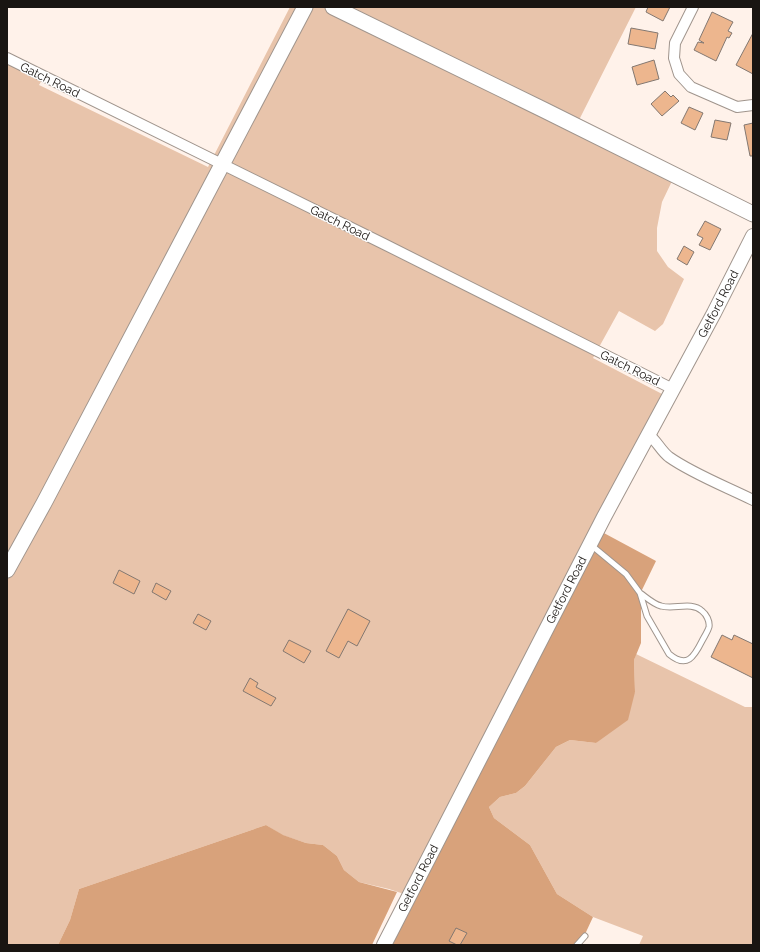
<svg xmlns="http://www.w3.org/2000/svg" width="760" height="952" viewBox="0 0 760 952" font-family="Raleway,sans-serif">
  <rect width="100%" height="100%" fill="#fff2ea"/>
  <path fill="#e8c4ab" d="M 290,7 L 299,7 L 7,560 L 7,63 L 42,80 L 39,85 L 208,167 Z
    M 310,7 L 322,7 L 357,23 L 673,179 L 662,202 L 657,228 L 657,251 L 668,267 L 684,279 L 663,324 L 655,331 L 619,311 L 593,358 L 664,395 L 404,894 L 389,889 L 359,882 L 344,870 L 337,856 L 323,845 L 306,843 L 282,835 L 266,825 L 79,889 L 70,920 L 58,945 L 7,945 L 7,580 L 48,505 Z
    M 343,7 L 636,7 L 578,122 Z
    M 636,654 L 745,707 L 753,707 L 753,945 L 639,945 L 643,936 L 593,917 L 557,894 L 530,845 L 494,818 L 489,807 L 500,797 L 516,793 L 525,786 L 556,747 L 570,740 L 596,743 L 635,692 L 634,660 Z"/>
  <path fill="#d8a27b" d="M 602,532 L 656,561 L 641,592 L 641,643 L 634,660 L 635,692 L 628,720 L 596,743 L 570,740 L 556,747 L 525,786 L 516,793 L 500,797 L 489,807 L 494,818 L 530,845 L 557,894 L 593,917 L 580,945 L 389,945 Z
    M 266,825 L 283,835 L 306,843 L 323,845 L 337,856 L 344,870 L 359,882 L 397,892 L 372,945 L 58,945 L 70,920 L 79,889 Z"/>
  <path fill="#edb68e" stroke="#837871" d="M 648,7 L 670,7 L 663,21 L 646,12 Z
    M 712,12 L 733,22 L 728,31 L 732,33 L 729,38 L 727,37 L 716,61 L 694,50 L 698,42 L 704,43 L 699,40 Z
    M 631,28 L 658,33 L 655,49 L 628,44 Z
    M 753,33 L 753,74 L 736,65 Z
    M 654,60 L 659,79 L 637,85 L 632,67 Z
    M 665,91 L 671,97 L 673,95 L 679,101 L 662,116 L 651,104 Z
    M 689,107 L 703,113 L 695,130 L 681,123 Z
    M 715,120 L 731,123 L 727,140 L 711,137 Z
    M 753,123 L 753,156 L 750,156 L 744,125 Z
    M 705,221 L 721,229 L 710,250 L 699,245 L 703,238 L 697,235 Z
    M 684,246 L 694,252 L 687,265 L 677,259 Z
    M 119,570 L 140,581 L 134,594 L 113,583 Z
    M 156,583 L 171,591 L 166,600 L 152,592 Z
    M 348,609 L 370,621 L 357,646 L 348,641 L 339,658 L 326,651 Z
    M 198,614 L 211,621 L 206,630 L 193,623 Z
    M 722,635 L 732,640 L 734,635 L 753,644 L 753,678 L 711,657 Z
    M 289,640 L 311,651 L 304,663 L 283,651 Z
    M 250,678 L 258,683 L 256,687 L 276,698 L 271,706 L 243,691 Z
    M 456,928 L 467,933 L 460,945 L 457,945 L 449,941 Z"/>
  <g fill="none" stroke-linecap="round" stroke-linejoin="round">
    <defs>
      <path id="lane" d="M 591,545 L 626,574 L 640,593 L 647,616 L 669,654 C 687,669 694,657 702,641 C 704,637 708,631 709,627 C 710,621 706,614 702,611 C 691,601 674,610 661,606 C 653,604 646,597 640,593
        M 577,945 L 585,936"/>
      <path id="street" d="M 693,7 L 675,43 L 674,58 L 679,74 L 691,87 L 737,107 L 753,105
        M 7,58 L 384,244 L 673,389
        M 648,434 C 657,441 661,451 669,457 C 693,474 727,487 753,500"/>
      <g id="secondary">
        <path id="s1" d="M 384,945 L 604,517 L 714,313 L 753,236"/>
      </g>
      <path id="primary" d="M 333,7 L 544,110 L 753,214
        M 7,570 L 44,503 L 305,7"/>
    </defs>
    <use href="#lane" stroke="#a0958d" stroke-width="7"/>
    <use href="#street" stroke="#a0958d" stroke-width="12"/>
    <use href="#secondary" stroke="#a0958d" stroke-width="16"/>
    <use href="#primary" stroke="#a0958d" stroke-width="17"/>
    <use href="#lane" stroke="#fff" stroke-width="5"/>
    <use href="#street" stroke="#fff" stroke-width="10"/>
    <use href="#secondary" stroke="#fff" stroke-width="14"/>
    <use href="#primary" stroke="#fff" stroke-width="15"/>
  </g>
  <g text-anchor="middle" stroke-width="3" stroke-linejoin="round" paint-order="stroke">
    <g font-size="12" fill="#191512" stroke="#fff">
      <text transform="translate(50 80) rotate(26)" y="4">Gatch Road</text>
      <text transform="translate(340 223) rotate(26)" y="4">Gatch Road</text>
      <text dy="4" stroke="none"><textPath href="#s1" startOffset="723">Getford Road</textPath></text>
      <text transform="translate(630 368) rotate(26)" y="4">Gatch Road</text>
      <text dy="4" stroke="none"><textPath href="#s1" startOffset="399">Getford Road</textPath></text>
      <text dy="4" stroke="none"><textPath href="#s1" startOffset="75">Getford Road</textPath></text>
    </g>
  </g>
  <rect width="760" height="952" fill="none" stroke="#191512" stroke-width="16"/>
</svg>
